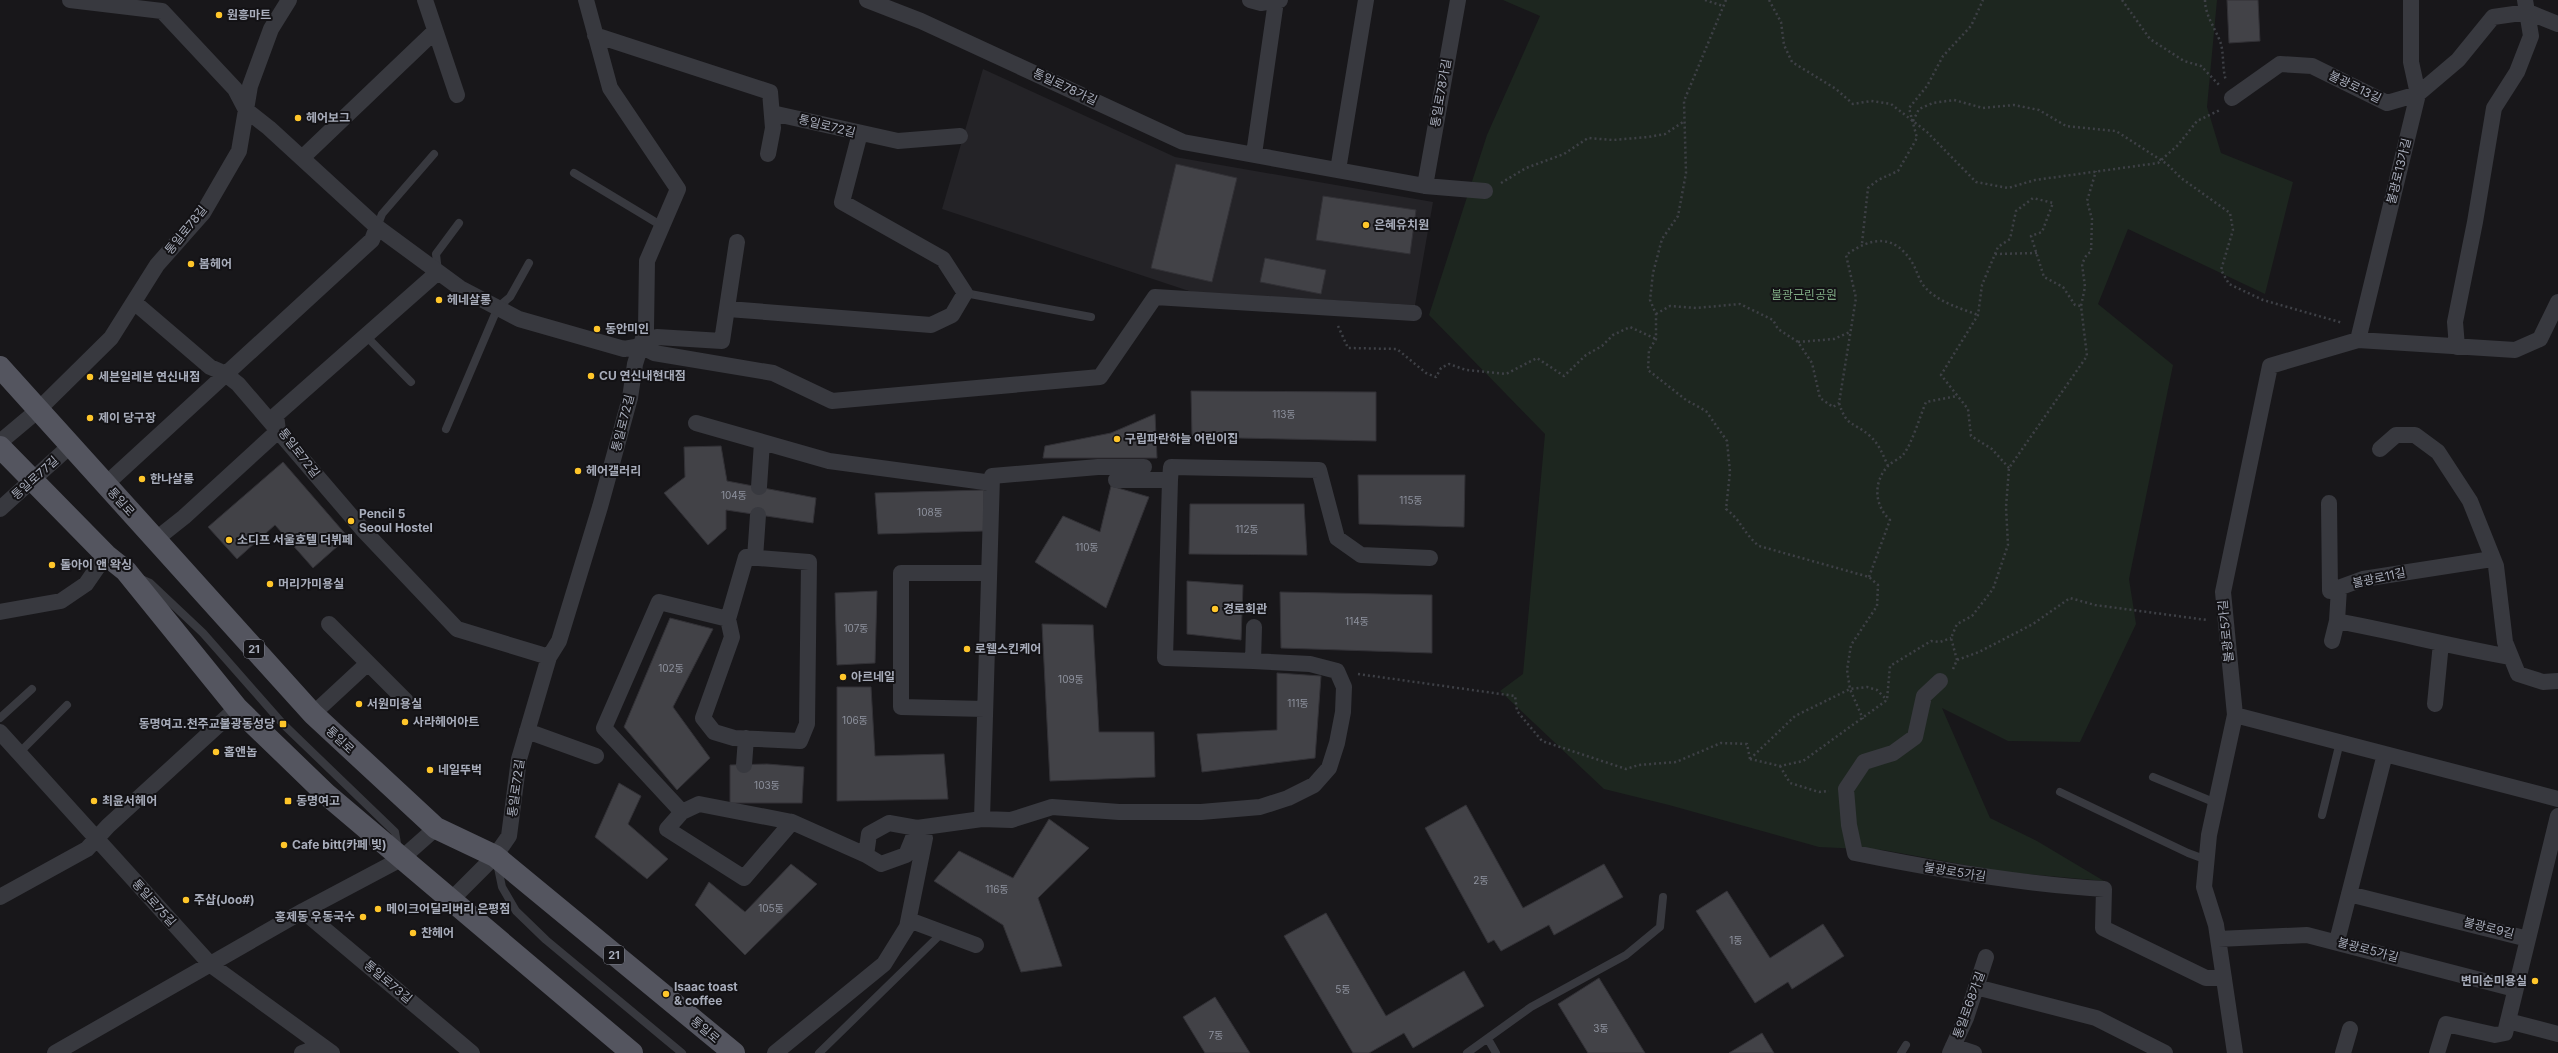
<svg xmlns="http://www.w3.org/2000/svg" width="2558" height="1053" viewBox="0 0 2558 1053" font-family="Inter,'Noto Sans KR',sans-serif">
  <rect width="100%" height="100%" fill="#18171a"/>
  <path fill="#242327" d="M 983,69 L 1175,157 L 1433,202 L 1415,305 L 1192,292 L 942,209 Z"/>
  <path fill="#1d261f" d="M 1503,0 L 2217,0 L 2207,107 L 2221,153 L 2293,182 L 2265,294 L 2128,229 L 2098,304 L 2173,365 L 2129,579 L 2136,624 L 2080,742 L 2008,741 L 1942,708 L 1990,818 L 2037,841 L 2104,881 L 2004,872 L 1883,850 L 1819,847 L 1669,805 L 1604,789 L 1500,691 L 1523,674 L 1545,434 L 1429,315 L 1487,135 L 1540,16 Z"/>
  <path fill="#424247" stroke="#323136" d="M 2227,0 L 2258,0 L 2260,41 L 2229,43 Z
    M 1176,164 L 1237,178 L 1212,282 L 1151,268 Z
    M 1323,196 L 1416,210 L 1410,254 L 1316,240 Z
    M 1265,258 L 1326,270 L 1321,294 L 1260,282 Z
    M 1191,391 L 1376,392 L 1376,441 L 1192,437 Z
    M 1155,414 L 1157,458 L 1043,458 L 1045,446 L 1111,433 Z
    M 721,446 L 727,481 L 816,498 L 813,523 L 726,510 L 726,529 L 708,545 L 664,493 L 685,477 L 684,447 Z
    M 283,462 L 348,537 L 313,568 L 275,525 L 237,559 L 208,527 Z
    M 1358,475 L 1465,475 L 1464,527 L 1359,524 Z
    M 1111,486 L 1149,497 L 1106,608 L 1035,562 L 1063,516 L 1100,532 Z
    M 984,490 L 984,531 L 878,534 L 875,493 Z
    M 1190,504 L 1304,504 L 1307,555 L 1189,554 Z
    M 1187,581 L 1243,585 L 1241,640 L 1187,634 Z
    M 877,591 L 875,663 L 837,665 L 835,593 Z
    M 1280,592 L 1432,595 L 1432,653 L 1281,648 Z
    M 670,618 L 713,629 L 673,707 L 710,758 L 677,790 L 624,727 Z
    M 1042,624 L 1093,625 L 1099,732 L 1154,732 L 1155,777 L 1050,781 Z
    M 1277,673 L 1321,676 L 1315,758 L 1202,772 L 1197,734 L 1277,730 Z
    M 837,687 L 871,687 L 875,756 L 944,754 L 948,799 L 837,801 Z
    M 767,764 L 804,767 L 802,803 L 730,803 L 730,765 Z
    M 619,783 L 641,796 L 628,824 L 668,859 L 647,879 L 595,837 Z
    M 1466,805 L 1523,908 L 1604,864 L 1623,897 L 1554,935 L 1549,925 L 1501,951 L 1494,940 L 1488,943 L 1425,828 Z
    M 1049,819 L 1089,848 L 1038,898 L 1062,966 L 1021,972 L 1003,925 L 934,881 L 959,851 L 1013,878 Z
    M 791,864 L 817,884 L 745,955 L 695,905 L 709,882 L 745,912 Z
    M 1727,891 L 1770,958 L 1823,924 L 1844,956 L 1792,989 L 1788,982 L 1755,1003 L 1696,911 Z
    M 1326,913 L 1386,1016 L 1464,971 L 1484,1006 L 1413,1048 L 1404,1033 L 1369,1053 L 1353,1053 L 1284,936 Z
    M 1599,978 L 1645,1053 L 1588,1053 L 1558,1004 Z
    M 1215,997 L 1250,1053 L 1205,1053 L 1183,1017 Z
    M 1762,1033 L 1774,1053 L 1729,1053 Z"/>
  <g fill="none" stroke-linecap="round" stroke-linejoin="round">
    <path stroke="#3e4046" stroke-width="2.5" stroke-dasharray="2 3" stroke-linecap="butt" d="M 1705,0 L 1723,6
      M 1726,0 L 1684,101 L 1686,173 L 1678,216 L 1662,239 L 1653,273 L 1650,300 L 1656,314 L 1656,339 L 1649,350 L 1648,370 L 1686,400 L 1706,411 L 1727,441 L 1730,472 L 1726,509 C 1741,520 1744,534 1759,546 L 1869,577 L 1878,585 L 1877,606 L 1851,645 L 1847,670 L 1850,689 L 1863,719
      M 1769,0 L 1781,22 L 1784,45 L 1792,62 L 1836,89 L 1853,104 L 1871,101 L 1891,104 L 1927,132 L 1976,182 L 2008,188 L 2035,180 L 2158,163 L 2178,145 L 2197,121 L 2220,110
      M 2122,0 L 2150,39 L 2184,61 L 2201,66 L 2220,86
      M 2205,0 C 2205,16 2216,29 2221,44 C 2224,56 2222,67 2226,81
      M 1913,121 L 1919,109 L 1933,103 L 1954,100 L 1983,108 L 2014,105 L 2039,110 L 2066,126 L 2116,131 L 2167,164 L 2181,178 L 2230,213 L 2233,230 L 2221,270 L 2229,284 L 2263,300 L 2343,323
      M 1501,183 L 1526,168 L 1564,154 L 1588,138 L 1613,140 L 1648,137 L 1665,134 L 1683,122
      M 1862,243 L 1868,188 L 1878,180 L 1898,171 L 1917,138 L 1909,108 L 1927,86 L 1943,56 L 1971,26 L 1983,0
      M 1995,254 L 2037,253
      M 1656,314 L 1670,306 L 1696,308 L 1740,304 L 1773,320 L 1778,329 L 1798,342 L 1812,363 L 1820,398 L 1833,407 L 1839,403
      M 1338,326 L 1348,348 L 1397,349 L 1426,373 L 1436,377 L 1441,368 L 1449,364 L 1466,370 L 1506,374 L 1537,358 L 1564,376 L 1586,355 L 1602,346 L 1613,335 L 1630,327 L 1656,339
      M 1798,342 L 1834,339 L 1850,332
      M 1888,466 C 1883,455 1879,444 1870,436 C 1853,421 1847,428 1839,403 L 1856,298 L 1846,255 C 1871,237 1895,233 1913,264 C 1917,271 1919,280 1924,286 C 1937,302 1960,308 1978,315
      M 2009,468 L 1992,449 L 1971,436 L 1968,409 L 1941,375 L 1978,315 L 1982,285 L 1998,247 L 2010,239 L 2016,211 L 2033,198 L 2053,203 L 2042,232 L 2031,236 L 2044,277 L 2063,287 L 2075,305 L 2081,306
      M 1869,577 L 1890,520 C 1874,505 1873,482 1888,466 C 1892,462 1899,459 1903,455 C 1912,444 1920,416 1926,402 L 1957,396
      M 1957,660 L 1951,638 L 1957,624 L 1972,616 L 1993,589 L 2008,545 L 2006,507 L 2009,468 L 2087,356 L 2081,306 L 2085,287 L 2082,264 L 2087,254 L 2091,252 L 2092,219 L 2087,201 L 2096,171
      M 1953,669 L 1957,660 L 1979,652 L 2033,624 L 2070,598 L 2095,605 L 2207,620
      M 1358,674 L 1515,696 L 1517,711 L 1542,741 L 1626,769 L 1639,765 L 1676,762 L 1721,743 L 1747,744 L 1750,759
      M 1750,759 L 1780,766 L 1803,761 L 1887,700 L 1890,666 L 1931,641 L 1940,642 L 1951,638
      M 1750,759 L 1795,716 L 1850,689 L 1867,687 L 1877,690 L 1887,700
      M 1780,766 L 1790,783 L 1819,792 L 1829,791"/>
    <path stroke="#38393f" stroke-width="8" d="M 574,173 L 662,226
      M 377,227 L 382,214 L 434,154
      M 438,272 L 436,254 L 459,223
      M 965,293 L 1091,317
      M 366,336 L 411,382
      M 446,429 L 498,307 L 510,297 L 529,263
      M 141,579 L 150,583 L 203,633 L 283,724 L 395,832 L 398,849
      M 0,718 L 32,689
      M 19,753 L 67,705
      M 2153,777 L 2216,803
      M 2060,792 L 2188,853 L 2207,860
      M 2322,815 L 2340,742
      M 497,863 L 502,887 L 516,911 L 546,940 L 682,1053
      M 1488,1039 L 1496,1053
      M 819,1053 L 943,932
      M 1467,1053 L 1531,1007 L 1626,955 L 1660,927 L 1663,897
      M 1901,1053 L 1906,1045"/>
    <path stroke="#38393f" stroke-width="16" d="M 70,0 L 162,11 L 235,89 L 246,110 L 269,128 L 377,227 L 460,288 L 519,319 L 624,349 L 641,346 L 654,353 L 773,373 L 832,401 L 1100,377 L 1155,297 L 1414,313
      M 425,0 L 457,95
      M 867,0 L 921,21 L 1183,142 L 1425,186 L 1485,191
      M 1250,0 L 1261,3 L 1280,0
      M 595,35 L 770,92 L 773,128 L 768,154
      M 2232,98 L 2280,64 L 2312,66 L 2387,103 L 2418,94 L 2458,60 L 2493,17 L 2528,12 L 2558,24
      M 772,113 L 898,141 L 960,136
      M 1254,154 L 1276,1
      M 302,158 L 435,31
      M 1338,170 L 1366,0
      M 1425,186 L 1458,0
      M 134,302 L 210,367 L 224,373 L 238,384 L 364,531 L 457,629 L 549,657
      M 728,309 L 931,325 L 952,315 L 965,293 L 943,259 L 842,202 L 860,133
      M 2358,340 L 2418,94 L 2411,62 L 2411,0
      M 641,346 L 657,337 L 722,341 L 737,242
      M 2457,347 L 2455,322 L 2475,222 L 2494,108 L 2517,72 L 2531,36 L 2525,0
      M 696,423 L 829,461 L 992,483
      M 278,431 L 276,415 L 438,272
      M 0,442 L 37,411 L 111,338 L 157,265 L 203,213 L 239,151 L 250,86 L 271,29 L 289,0
      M 2380,449 L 2396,435 L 2415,435 L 2438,452 L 2470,501 L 2496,566 L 2505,642 L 2518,674 L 2543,682 L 2558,681
      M 1116,480 L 1170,480 L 1165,658 L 1253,661
      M 1170,480 L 1171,467 L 1319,470 L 1337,538 L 1361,555 L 1430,558
      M 105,485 L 372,240 L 377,227
      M 759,487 L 762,442
      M 2329,503 L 2330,591 L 2363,579 L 2492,559
      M 0,509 L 70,446
      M 155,540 L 184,517 L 278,431
      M 755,558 L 758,515
      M 0,612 L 61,601 L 86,584 L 106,555
      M 2337,621 C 2396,632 2453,647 2511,657
      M 329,624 L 406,701
      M 2332,641 L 2337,621 L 2339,588
      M 1940,681 L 1924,696 L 1915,737 L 1893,753 L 1864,762 L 1846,789 L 1849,825 L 1855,853 C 1938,870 2020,884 2104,889 L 2103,928 L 2206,978 L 2224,978
      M 2435,704 L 2441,643
      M 985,709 L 901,707 L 901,573 L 989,573
      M 313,714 L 368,663
      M 2235,715 L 2558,799
      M 527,731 L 596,756
      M 0,732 L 211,965 L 332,1053
      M 744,765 L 746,738
      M 682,812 L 604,728 L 659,602 L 728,619 L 732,637 L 703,718 L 714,732 L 734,738 L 800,741 L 807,724 L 809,562 L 746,557 L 728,619
      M 982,819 L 992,476 L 1098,467 L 1144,467
      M 792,822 L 699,804 L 682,812 L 667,829 L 744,878 L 792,822 L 866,855
      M 2349,894 L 2528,939
      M 0,897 L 87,849 L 108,826 L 237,708
      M 451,900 L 495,856 L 509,836 L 519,759 L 549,657 L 559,641 L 600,507 L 630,398 L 635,364 L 646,329 L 647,261 L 678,189 L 610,88 L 586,0
      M 303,911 L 472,1053
      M 909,920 L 976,945
      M 2218,939 L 2307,935 L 2515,989
      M 2337,941 L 2385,754
      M 1976,987 L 2096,1018 L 2165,1053
      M 2508,1021 L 2558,1034
      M 1953,1046 L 1974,1053
      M 55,1053 L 303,911 L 401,859 L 436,828
      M 302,1053 L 322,1046
      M 775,1053 L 884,964 L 907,927 L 925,838 L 917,828 L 889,823 L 869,834 L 866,855 L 881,864 L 906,855 L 917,828 L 982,819 L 1011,820 L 1052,807 L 1119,812 L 1201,812 L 1260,807 L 1288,798 L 1314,785 L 1329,768 L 1337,743 L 1343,712 L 1344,687 L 1337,671 L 1310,664 L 1253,661 L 1254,627
      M 1950,1053 L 1966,1018 L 1986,957
      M 2235,1053 L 2216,925 L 2204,887 L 2209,835 L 2235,715 L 2223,592 L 2270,366 L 2358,340 L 2515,350 L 2540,339 L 2558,302
      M 2343,1053 L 2350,1029
      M 2437,1053 L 2446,1024 L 2495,1035 L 2505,1033 L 2558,816"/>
    <path stroke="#54555f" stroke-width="22" d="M 0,367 L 313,714 L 436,828 L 495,856 L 734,1053
      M 0,447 L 106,555 L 126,571 L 237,708 L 326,794 L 632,1053"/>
  </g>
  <g fill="#ffc62a" stroke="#131215" stroke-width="1.5">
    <circle cx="219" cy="15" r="4"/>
    <circle cx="298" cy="118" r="4"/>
    <circle cx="1366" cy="225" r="4"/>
    <circle cx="191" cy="264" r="4"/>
    <circle cx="439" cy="300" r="4"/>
    <circle cx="597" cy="329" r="4"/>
    <circle cx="591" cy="376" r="4"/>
    <circle cx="90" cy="377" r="4"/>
    <circle cx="90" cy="418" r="4"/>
    <circle cx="1117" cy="439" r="4"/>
    <circle cx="578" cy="471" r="4"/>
    <circle cx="142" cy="479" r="4"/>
    <circle cx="351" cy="521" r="4"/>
    <circle cx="229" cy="540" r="4"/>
    <circle cx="52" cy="565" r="4"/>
    <circle cx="270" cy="584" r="4"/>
    <circle cx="1215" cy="609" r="4"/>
    <circle cx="967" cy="649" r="4"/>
    <circle cx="843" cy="677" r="4"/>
    <circle cx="359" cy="704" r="4"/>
    <circle cx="405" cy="722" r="4"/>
    <rect x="279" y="720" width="8" height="8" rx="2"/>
    <circle cx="216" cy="752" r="4"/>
    <circle cx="430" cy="770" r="4"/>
    <circle cx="94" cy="801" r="4"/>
    <rect x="284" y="797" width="8" height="8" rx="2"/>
    <circle cx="284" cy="845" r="4"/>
    <circle cx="186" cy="900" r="4"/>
    <circle cx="378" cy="909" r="4"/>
    <circle cx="363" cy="917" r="4"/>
    <circle cx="413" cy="933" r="4"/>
    <circle cx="2535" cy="981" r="4"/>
    <circle cx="666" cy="994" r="4"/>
  </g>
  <g text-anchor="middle" stroke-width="4" stroke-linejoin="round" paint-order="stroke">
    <g font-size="10" fill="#8e929e">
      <text x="1284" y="418">113동</text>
      <text x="734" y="499">104동</text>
      <text x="1411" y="504">115동</text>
      <text x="930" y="516">108동</text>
      <text x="1247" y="533">112동</text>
      <text x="1087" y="551">110동</text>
      <text x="1357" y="625">114동</text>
      <text x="856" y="632">107동</text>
      <text x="671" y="672">102동</text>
      <text x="1071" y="683">109동</text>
      <text x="1298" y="707">111동</text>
      <text x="855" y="724">106동</text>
      <text x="767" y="789">103동</text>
      <text x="1481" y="884">2동</text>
      <text x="997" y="893">116동</text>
      <text x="771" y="912">105동</text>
      <text x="1736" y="944">1동</text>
      <text x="1343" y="993">5동</text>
      <text x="1601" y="1032">3동</text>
      <text x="1216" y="1039">7동</text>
    </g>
    <g fill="#131215" stroke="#7b7e89" stroke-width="1">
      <rect x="244" y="640" width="20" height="18" rx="3"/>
      <rect x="604" y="946" width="20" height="18" rx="3"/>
    </g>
    <g font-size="11" font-weight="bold" fill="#a8adbb">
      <text x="254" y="653">21</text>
      <text x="614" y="959">21</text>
    </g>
    <g font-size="12" font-weight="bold" fill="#a8adbb" stroke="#131215" text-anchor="start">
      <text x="227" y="19">원흥마트</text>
      <text x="306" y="122">헤어보그</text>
      <text x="1374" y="229">은혜유치원</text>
      <text x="199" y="268">봄헤어</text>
      <text x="447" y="304">헤네살롱</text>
      <text x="605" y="333">동안미인</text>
      <text x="599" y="380">CU 연신내현대점</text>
      <text x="98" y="381">세븐일레븐 연신내점</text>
      <text x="98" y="422">제이 당구장</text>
      <text x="1125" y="443">구립파란하늘 어린이집</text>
      <text x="586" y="475">헤어갤러리</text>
      <text x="150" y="483">한나살롱</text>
      <text x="359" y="518">Pencil 5<tspan x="359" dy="14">Seoul Hostel</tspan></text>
      <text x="237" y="544">소디프 서울호텔 더뷔페</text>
      <text x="60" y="569">돌아이 앤 왁싱</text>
      <text x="278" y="588">머리가미용실</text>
      <text x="1223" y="613">경로회관</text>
      <text x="975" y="653">로웰스킨케어</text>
      <text x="851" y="681">아르네일</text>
      <text x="367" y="708">서원미용실</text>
      <text x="413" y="726">사라헤어아트</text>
      <text x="275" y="728" text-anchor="end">동명여고.천주교불광동성당</text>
      <text x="224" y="756">홉앤놉</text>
      <text x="438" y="774">네일뚜벅</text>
      <text x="102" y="805">최윤서헤어</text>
      <text x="296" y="805">동명여고</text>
      <text x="292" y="849">Cafe bitt(카페 빛)</text>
      <text x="194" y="904">주샵(Joo#)</text>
      <text x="386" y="913">메이크어딜리버리 은평점</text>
      <text x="355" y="921" text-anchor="end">홍제동 우동국수</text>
      <text x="421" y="937">찬헤어</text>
      <text x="2527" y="985" text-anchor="end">변미순미용실</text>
      <text x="674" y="991">Isaac toast<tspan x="674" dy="14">&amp; coffee</tspan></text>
    </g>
    <g font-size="12" fill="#a8adbb" stroke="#131215">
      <text transform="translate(1065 87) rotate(25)" y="4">통일로78가길</text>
      <text transform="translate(2355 87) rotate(26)" y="4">불광로13길</text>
      <text transform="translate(1441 93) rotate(-80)" y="4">통일로78가길</text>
      <text transform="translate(827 126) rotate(14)" y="4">통일로72길</text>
      <text transform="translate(2399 171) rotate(-76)" y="4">불광로13가길</text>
      <text transform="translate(186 230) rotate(-51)" y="4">통일로78길</text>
      <text transform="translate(623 423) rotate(-76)" y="4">통일로72길</text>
      <text transform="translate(299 453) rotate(52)" y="4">통일로72길</text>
      <text transform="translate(35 478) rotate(-42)" y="4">통일로77길</text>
      <text transform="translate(121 502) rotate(48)" y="4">통일로</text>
      <text transform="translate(2379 578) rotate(-12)" y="4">불광로11길</text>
      <text transform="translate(2226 631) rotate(-96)" y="4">불광로5가길</text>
      <text transform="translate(340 740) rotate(43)" y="4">통일로</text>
      <text transform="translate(516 788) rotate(-82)" y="4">통일로72길</text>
      <text transform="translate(1955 872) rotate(9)" y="4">불광로5가길</text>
      <text transform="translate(154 903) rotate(48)" y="4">통일로75길</text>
      <text transform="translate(2489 928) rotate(14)" y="4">불광로9길</text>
      <text transform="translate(2368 950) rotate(15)" y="4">불광로5가길</text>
      <text transform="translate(388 982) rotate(40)" y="4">통일로73길</text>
      <text transform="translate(1969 1005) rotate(-70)" y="4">통일로68가길</text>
      <text transform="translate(705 1030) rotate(40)" y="4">통일로</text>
    </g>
    <g font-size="12" fill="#7ea883" stroke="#131215">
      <text x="1804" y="299">불광근린공원</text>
    </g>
  </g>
</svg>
